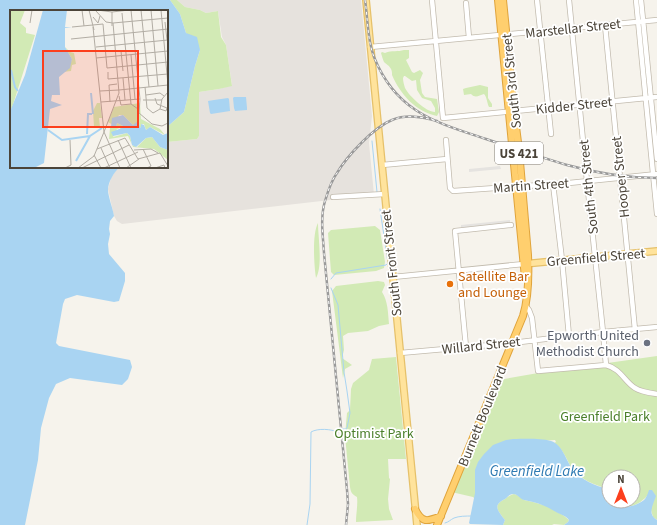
<svg xmlns="http://www.w3.org/2000/svg" width="657" height="525" viewBox="0 0 657 525" font-family="'Source Sans 3',sans-serif">
  <rect width="100%" height="100%" fill="#f6f3ec"/>
  <path fill="#e6e2dd" d="M 177,0 L 361,0 L 372,116 L 369,143 L 374,195 L 122,224 L 117,221 L 114,216 L 108,189 L 111,178 L 116,170 L 120,167 L 167,167 L 167,142 L 197,139 L 199,136 L 199,92 L 219,89 L 232,85 L 226,45 L 222,37 L 218,11 L 206,13 L 200,10 L 185,7 Z"/>
  <path fill="#d2eab5" fill-rule="evenodd" d="M 170,0 L 177,0 L 185,7 L 200,10 L 206,13 L 218,11 L 221,37 L 226,45 L 232,86 L 219,89 L 199,92 L 199,136 L 197,139 L 167,142 L 167,127 L 184,112 L 195,66 L 200,50 L 186,33 L 180,14 Z
    M 404,50 L 409,50 L 409,58 L 406,60 L 412,72 L 414,73 L 420,70 L 423,73 L 420,80 L 422,93 L 425,97 L 437,99 L 439,112 L 437,116 C 416,112 400,94 392,75 C 392,73 392,71 391,69 C 389,65 387,65 384,62 C 383,60 382,56 381,53 L 382,52 L 385,53 C 392,50 398,52 404,50 ZM 404,76 L 405,76 L 412,81 L 416,80 L 417,90 L 422,98 L 431,101 L 435,108 L 435,112 C 426,112 409,96 405,88 C 404,85 403,81 403,78 Z
    M 480,85 L 488,87 L 488,98 L 492,104 L 492,107 L 489,107 C 487,103 487,97 484,94 C 479,95 476,99 471,94 L 464,95 L 463,89 L 466,88 Z
    M 318,223 C 318,237 323,266 316,278 C 314,265 312,234 318,223 Z
    M 375,226 L 380,230 L 385,262 L 384,268 L 376,271 L 334,275 L 331,272 L 328,233 L 331,230 Z
    M 378,281 L 384,282 L 385,285 L 382,292 C 388,301 388,313 389,324 L 379,326 L 368,331 L 348,333 L 343,336 L 344,350 L 342,358 L 352,365 L 345,369 L 343,378 L 332,291 L 336,286 Z
    M 657,356 L 657,520 L 653,517 L 647,496 C 639,505 626,511 616,502 L 617,501 L 633,501 L 633,477 L 609,477 L 609,489 C 595,485 580,480 571,467 C 566,458 563,449 554,443 L 556,442 L 555,440 L 523,442 L 483,506 L 473,497 L 447,491 L 493,381 L 544,372 Z
    M 396,357 L 406,459 L 388,459 L 389,478 L 390,479 L 388,499 L 389,509 L 393,520 L 356,522 C 356,513 358,505 357,497 C 352,494 351,493 350,487 L 345,436 L 347,413 L 350,410 L 351,389 L 353,383 L 369,370 L 372,359 Z
    M 514,494 L 517,495 L 524,500 L 533,502 L 550,507 L 557,512 L 563,515 L 569,520 L 568,522 L 564,525 L 554,524 L 552,525 L 503,525 L 505,520 C 498,511 492,505 505,499 C 508,497 510,495 514,494 Z"/>
  <path fill="#e5e3e0" d="M 500,166 L 501,169 L 469,172 L 469,169 Z
    M 510,220 L 510,223 L 461,228 L 461,225 Z"/>
  <path fill="#a9d4f2" d="M 0,0 L 170,0 L 180,14 L 186,33 L 197,37 L 200,50 L 195,66 L 184,112 L 167,127 L 167,11 L 11,11 L 11,167 L 120,167 C 114,172 108,182 108,190 C 108,196 113,209 114,216 L 110,221 L 109,229 L 110,234 L 108,244 L 109,254 L 125,273 L 125,281 L 119,301 L 114,302 L 77,295 L 65,299 L 63,304 L 56,343 L 59,346 L 130,360 L 132,367 L 128,379 L 122,385 L 70,378 L 56,384 L 49,398 L 41,428 L 38,460 L 25,525 L 0,525 Z
    M 234,97 L 246,97 L 247,108 L 247,110 L 235,111 L 234,108 L 233,98 Z
    M 228,98 L 229,99 L 230,111 L 211,114 L 210,113 L 208,101 L 214,100 Z
    M 513,439 C 524,439 540,438 551,441 C 563,445 565,459 572,468 C 581,480 595,486 609,489 L 609,501 L 617,501 C 621,512 639,505 645,499 C 647,496 648,493 649,490 L 652,490 L 656,496 C 653,505 647,514 657,520 L 657,525 L 564,525 L 568,522 L 569,520 C 565,515 561,515 556,512 C 549,508 542,504 533,502 C 530,501 527,501 524,500 C 520,499 518,494 513,494 C 509,494 508,497 505,499 C 492,505 498,511 505,520 L 503,525 L 470,524 L 469,523 L 475,493 L 475,470 L 478,462 L 484,454 L 493,445 L 506,440 Z"/>
  <g fill="none" stroke-linecap="round" stroke-linejoin="round">
    <path stroke="#a9d4f2" stroke-width="1" d="M 372,141 L 377,192
      M 331,279 L 336,273 L 386,265 L 388,263 L 380,209
      M 331,288 L 338,305 L 344,372 L 347,391 L 350,413 L 347,428 L 346,429 L 343,429
      M 445,523 C 449,522 450,520 454,518 C 459,516 466,516 472,516
      M 307,525 L 310,504 L 311,432 C 318,428 331,429 338,432"/>
    <defs>
      <path id="minor" d="M 432,0 L 443,118 L 657,97
        M 537,0 L 551,134
        M 569,0 L 587,181 L 603,332 L 606,365
        M 636,0 L 657,214
        M 641,0 L 657,159
        M 466,3 L 469,38
        M 605,25 L 635,330
        M 370,47 L 436,41 L 657,20
        M 446,140 L 450,188 L 453,191 L 569,183 L 657,174
        M 382,165 L 447,159
        M 553,184 L 562,260 L 569,336
        M 333,197 L 385,194
        M 393,277 L 524,264
        M 526,306 L 529,310 L 532,318 L 538,371 L 606,365 C 621,369 624,381 635,388 C 641,392 650,393 657,394
        M 466,347 L 455,231 L 511,225
        M 400,353 L 512,343 L 603,332 L 657,327"/>
      <path id="major" d="M 366,0 L 417,525
        M 524,264 L 657,251"/>
      <path id="highway" d="M 498,0 L 525,278
        M 415,509 C 422,523 427,522 441,516
        M 437,525 L 523,316 C 529,296 529,276 528,255 L 519,150 L 514,111 L 503,0"/>
    </defs>
    <use href="#minor" stroke="#c2bbae" stroke-width="6"/>
    <use href="#major" stroke="#e6c16a" stroke-width="8"/>
    <use href="#highway" stroke="#e0a43c" stroke-width="8"/>
    <use href="#minor" stroke="#fff" stroke-width="4.5"/>
    <use href="#major" stroke="#ffe39c" stroke-width="5.5"/>
    <use href="#highway" stroke="#ffcf6e" stroke-width="6"/>
    <defs>
      <path id="rail" d="M 365,0 C 368,19 367,39 374,57 C 396,112 435,122 486,139 C 513,148 540,157 567,165 C 596,173 627,178 657,178
        M 346,525 L 348,504 L 347,490 L 324,253 C 323,236 320,218 325,201 C 328,191 331,181 337,173 C 347,156 374,127 392,120 C 407,114 422,117 437,121"/>
    </defs>
    <use href="#rail" stroke="#9a9a9a" stroke-width="2.5"/>
    <use href="#rail" stroke="#fff" stroke-width="1" stroke-dasharray="3" stroke-linecap="butt"/>
  </g>
  <circle fill="#e8710a" stroke="#fff" stroke-width="1.5" cx="450" cy="284" r="4"/>
  <circle fill="#6b7280" stroke="#fff" stroke-width="1.5" cx="647" cy="343" r="4"/>
  <g text-anchor="middle" stroke-width="3.5" stroke-linejoin="round" paint-order="stroke">
    <rect fill="#fff" stroke="#817c74" stroke-width="1" x="495" y="142" width="48" height="22" rx="3"/>
    <g font-size="13" font-weight="bold" fill="#4b4439">
      <text x="519" y="158">US 421</text>
    </g>
    <g font-size="14" fill="#4b4439" stroke="#fff">
      <text transform="translate(573 28) rotate(-6)" y="5">Marstellar Street</text>
      <text transform="translate(511 81) rotate(-96)" y="5">South 3rd Street</text>
      <text transform="translate(574 105) rotate(-6)" y="5">Kidder Street</text>
      <text transform="translate(620 177) rotate(-96)" y="5">Hooper Street</text>
      <text transform="translate(531 185) rotate(-4)" y="5">Martin Street</text>
      <text transform="translate(588 187) rotate(-96)" y="5">South 4th Street</text>
      <text transform="translate(596 257) rotate(-5)" y="5">Greenfield Street</text>
      <text transform="translate(391 263) rotate(-96)" y="5">South Front Street</text>
      <text transform="translate(481 345) rotate(-6)" y="5">Willard Street</text>
      <text transform="translate(482 416) rotate(-68)" y="5">Burnett Boulevard</text>
    </g>
    <g font-size="14" fill="#c56008" stroke="#fff" text-anchor="start">
      <text x="458" y="281">Satellite Bar<tspan x="458" dy="16">and Lounge</tspan></text>
    </g>
    <g font-size="14" fill="#5b616d" stroke="#fff" text-anchor="end">
      <text x="639" y="340">Epworth United<tspan x="639" dy="16">Methodist Church</tspan></text>
    </g>
    <g font-size="14" fill="#4a7f2a" stroke="#fff">
      <text x="605" y="421">Greenfield Park</text>
      <text x="374" y="438">Optimist Park</text>
    </g>
    <g font-size="15" font-style="italic" fill="#2e7ab2" stroke="#fff">
      <text x="537" y="476">Greenfield Lake</text>
    </g>
  </g>
  <g transform="translate(10 10)">
    <rect width="158" height="158" fill="#f6f3ec"/>
    <path d="M 0,0 L 15,0 L 10,13 L 16,18 L 16,23 L 25,25 L 0,104 ZM 55,37 L 60,42 L 64,43 L 66,54 L 62,55 L 61,61 L 53,62 L 59,58 L 62,49 ZM 87,93 L 90,93 L 92,108 L 89,108 L 90,117 L 84,117 L 83,101 ZM 130,93 L 131,109 L 150,119 L 155,125 L 140,117 L 136,120 L 134,114 L 131,114 L 131,118 L 127,113 L 123,115 L 113,105 L 109,105 L 103,115 L 98,112 L 104,97 ZM 107,113 L 115,117 L 111,120 L 110,118 L 107,119 L 103,127 L 117,123 L 120,126 L 122,135 L 127,137 L 136,128 L 142,127 L 150,137 L 158,140 L 158,150 L 144,139 L 123,137 L 118,126 L 99,129 L 100,118 L 106,117 Z" fill="#d2eab5"/>
    <path d="M 33,0 L 57,0 L 55,17 L 62,17 L 55,18 L 55,37 L 62,49 L 60,58 L 49,67 L 50,85 L 42,85 L 41,91 L 52,95 L 40,99 L 34,153 L 24,158 L 0,158 L 1,99 L 15,65 ZM 113,105 L 123,115 L 127,112 L 131,118 L 131,114 L 134,115 L 136,120 L 140,117 L 153,125 L 158,123 L 158,140 L 150,137 L 142,127 L 136,128 L 126,137 L 122,135 L 120,126 L 117,123 L 103,126 L 101,122 L 115,117 L 107,113 L 106,118 L 101,117 L 102,108 Z" fill="#a9d4f2"/>
    <path fill="none" stroke="#a9d4f2" stroke-width="2" d="M 1,60 L 5,77 L 8,81M 81,83 L 83,104M 38,120 L 52,130 L 80,126M 77,124 L 78,104 L 82,104M 66,151 L 80,126 L 92,118"/>
    <path fill="none" stroke="#b2ada4" stroke-width="1" d="M 72,0 L 74,16M 79,0 L 84,20M 87,0 L 102,2 L 102,16M 121,0 L 130,89 L 129,103 L 142,114 L 152,116 L 158,113M 131,0 L 139,77M 141,0 L 148,76M 151,0 L 158,75M 86,1 L 96,12 L 103,13M 102,2 L 119,0M 112,3 L 121,94 L 128,99M 83,7 L 88,13 L 90,6M 155,12 L 157,30M 20,13 L 22,0M 103,13 L 158,8M 103,13 L 109,83 L 94,122 L 110,158M 62,17 L 93,14 L 97,58 L 158,52M 61,29 L 158,19M 86,37 L 158,30M 111,41 L 113,61M 121,45 L 125,89M 86,48 L 158,41M 98,62 L 98,69 L 158,64M 113,68 L 115,90M 135,77 L 137,98 L 143,103 L 150,99 L 152,89 L 158,82M 109,80 L 158,75M 90,81 L 109,80M 136,85 L 150,83 L 154,86M 109,86 L 111,95 L 121,94M 145,88 L 147,94 L 157,98 L 156,101 L 150,99M 133,90 L 152,90M 91,92 L 130,89M 100,92 L 99,75 L 107,74M 108,130 L 121,158M 91,138 L 100,158M 87,139 L 115,128 L 128,149 L 150,143 L 158,156M 133,139 L 141,156 L 137,158M 124,140 L 141,139 L 148,143M 84,145 L 91,158M 55,158 L 61,155 L 60,130M 68,158 L 84,146 L 94,122 L 83,17M 72,158 L 119,135M 94,158 L 128,142M 116,158 L 129,149M 145,158 L 154,155 L 155,158"/>
    <path fill="#fc3f1d" fill-opacity="0.15" stroke="#fc3f1d" stroke-width="2" d="M 33,41 L 128,41 L 128,117 L 33,117 Z"/>
    <rect width="158" height="158" fill="none" stroke="#4b4439" stroke-width="2"/>
  </g>
  <g transform="translate(621 489)"><circle r="19" fill="#ffffff" stroke="#b7b4b0"/>
  <path d="M0-3L7 15L0 10L-7 15Z" fill="#fc3f1d"/>
  <text y="-6" font-size="11" font-weight="bold" text-anchor="middle" fill="#4b4439">N</text>
  </g>
</svg>
